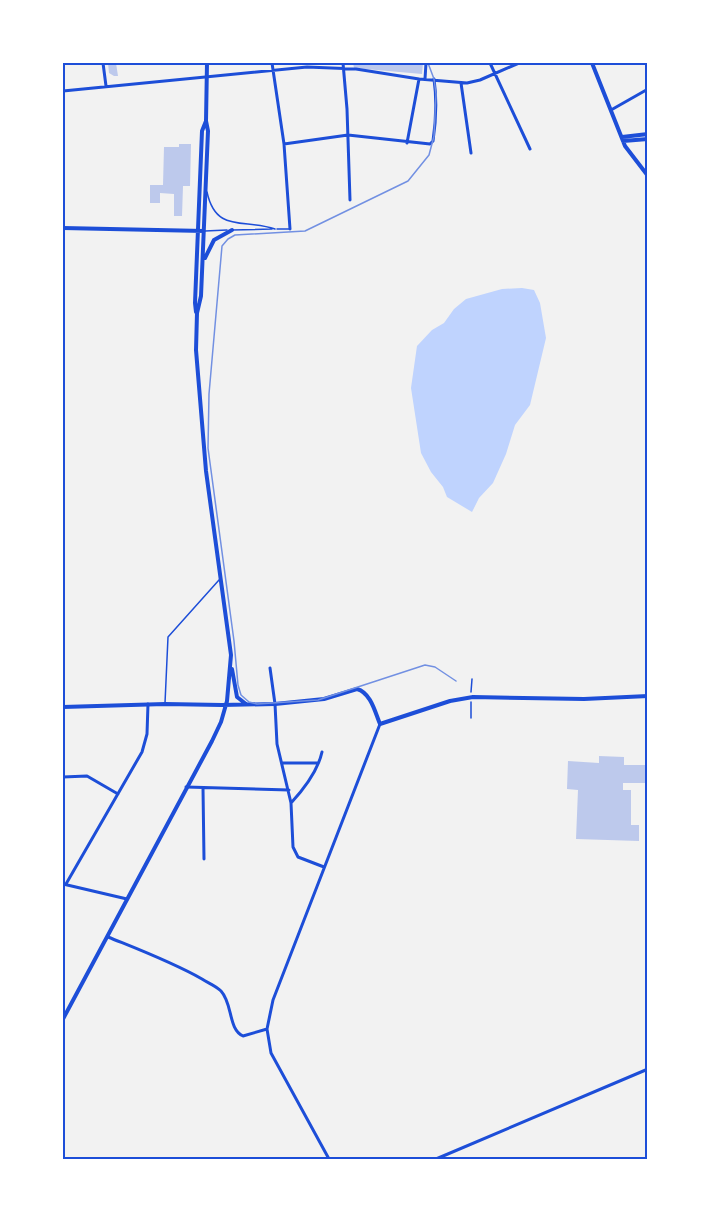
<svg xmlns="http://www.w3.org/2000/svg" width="711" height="1222" viewBox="0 0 711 1222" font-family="Bitter,serif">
  <rect width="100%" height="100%" fill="#f2f2f2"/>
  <path fill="#bfd3fe" d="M 522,288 L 534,290 L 540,303 L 546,338 L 530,405 L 515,425 L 506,454 L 493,483 L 479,498 L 472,512 L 447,497 L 443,487 L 431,472 L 421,453 L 411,388 L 417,346 L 432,330 L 444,323 L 454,309 L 466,299 L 502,289 Z"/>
  <path fill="#bdc9ec" d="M 108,63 L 116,63 L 118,76 L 114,76 L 109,73 Z
    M 353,63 L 423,63 L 422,74 L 354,68 Z
    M 179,144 L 191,144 L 190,186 L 183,186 L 182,216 L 174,216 L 174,194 L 160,193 L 160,203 L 150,203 L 150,185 L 163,185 L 164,147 L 179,147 Z
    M 599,756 L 624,757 L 624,765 L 646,765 L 646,783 L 623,783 L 623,790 L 631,790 L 631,825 L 639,825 L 639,841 L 576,839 L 578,790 L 567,789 L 568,761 L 599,763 Z"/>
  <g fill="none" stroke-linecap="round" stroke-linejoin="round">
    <path stroke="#1d4ed8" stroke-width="1.5" d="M 471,692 L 472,679
      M 471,718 L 471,702"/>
    <path stroke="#1d4ed8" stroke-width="1.5" d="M 207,192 C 216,234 245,218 275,229
      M 277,229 L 290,229
      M 232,230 L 272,229
      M 205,231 L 227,230
      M 165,703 L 168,637 L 219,580"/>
    <path stroke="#1d4ed8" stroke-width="3" d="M 103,63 L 106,86
      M 272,63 L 284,144 L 290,229
      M 343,63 L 347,109 L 350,200
      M 490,63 L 530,149
      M 425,79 L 426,63
      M 461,83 L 471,153
      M 63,91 L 307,67 L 356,69 L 419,79 L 467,83 L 480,80 L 519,63
      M 611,110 L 648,89
      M 407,143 L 419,79
      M 284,144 L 348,135 L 430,144 L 433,141 C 436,121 437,100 434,79
      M 270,668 L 275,704 L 277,744 L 291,803 L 293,847 L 298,857 L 324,867
      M 282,763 L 318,763
      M 63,777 L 87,776 L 118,794
      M 186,787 L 289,790
      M 203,788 L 204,859
      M 291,803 C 303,790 318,770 322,752
      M 63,884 L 127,899
      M 66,884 L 142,752 L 147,734 L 148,704
      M 108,937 C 140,950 172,962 202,979 C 208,983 216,986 221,991 C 233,1004 228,1029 243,1036 L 267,1029
      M 329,1159 L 271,1053 L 267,1029 L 273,1000 L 380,724
      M 436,1159 L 648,1069"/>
    <path stroke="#1d4ed8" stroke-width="4" d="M 592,63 L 625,146 L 648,176
      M 622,137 L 648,134
      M 623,141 L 648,139
      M 63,228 L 204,231
      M 205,258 L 214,240 L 232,230
      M 196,312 L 195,303 L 202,131 L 206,121 L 207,63
      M 232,669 L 237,697 L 246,704
      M 63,707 L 165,704 L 222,705 L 275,704 L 324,699 L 357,689 C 371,693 375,712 380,724 L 450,701 L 473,697 L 584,699 L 648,696
      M 63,1019 L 212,741 L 221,722 L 227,701 L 231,655 L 206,471 L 196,350 L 197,313 L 201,296 L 208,131 L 206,121"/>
    <path stroke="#7290e2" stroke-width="1.5" d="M 428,63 L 434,79 L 436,94 L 434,136 L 429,155 L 408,181 L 305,231 L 235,235 L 228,239 L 222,246 L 209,394 L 208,448 L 234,641 L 238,685 L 241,695 L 249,702 L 257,704 L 318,700 L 425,665 L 435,667 L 456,681"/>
  </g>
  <rect width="711" height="1222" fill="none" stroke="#ffffff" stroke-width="129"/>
  <rect x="64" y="64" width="582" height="1094" fill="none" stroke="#1d4ed8" stroke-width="2"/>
</svg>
